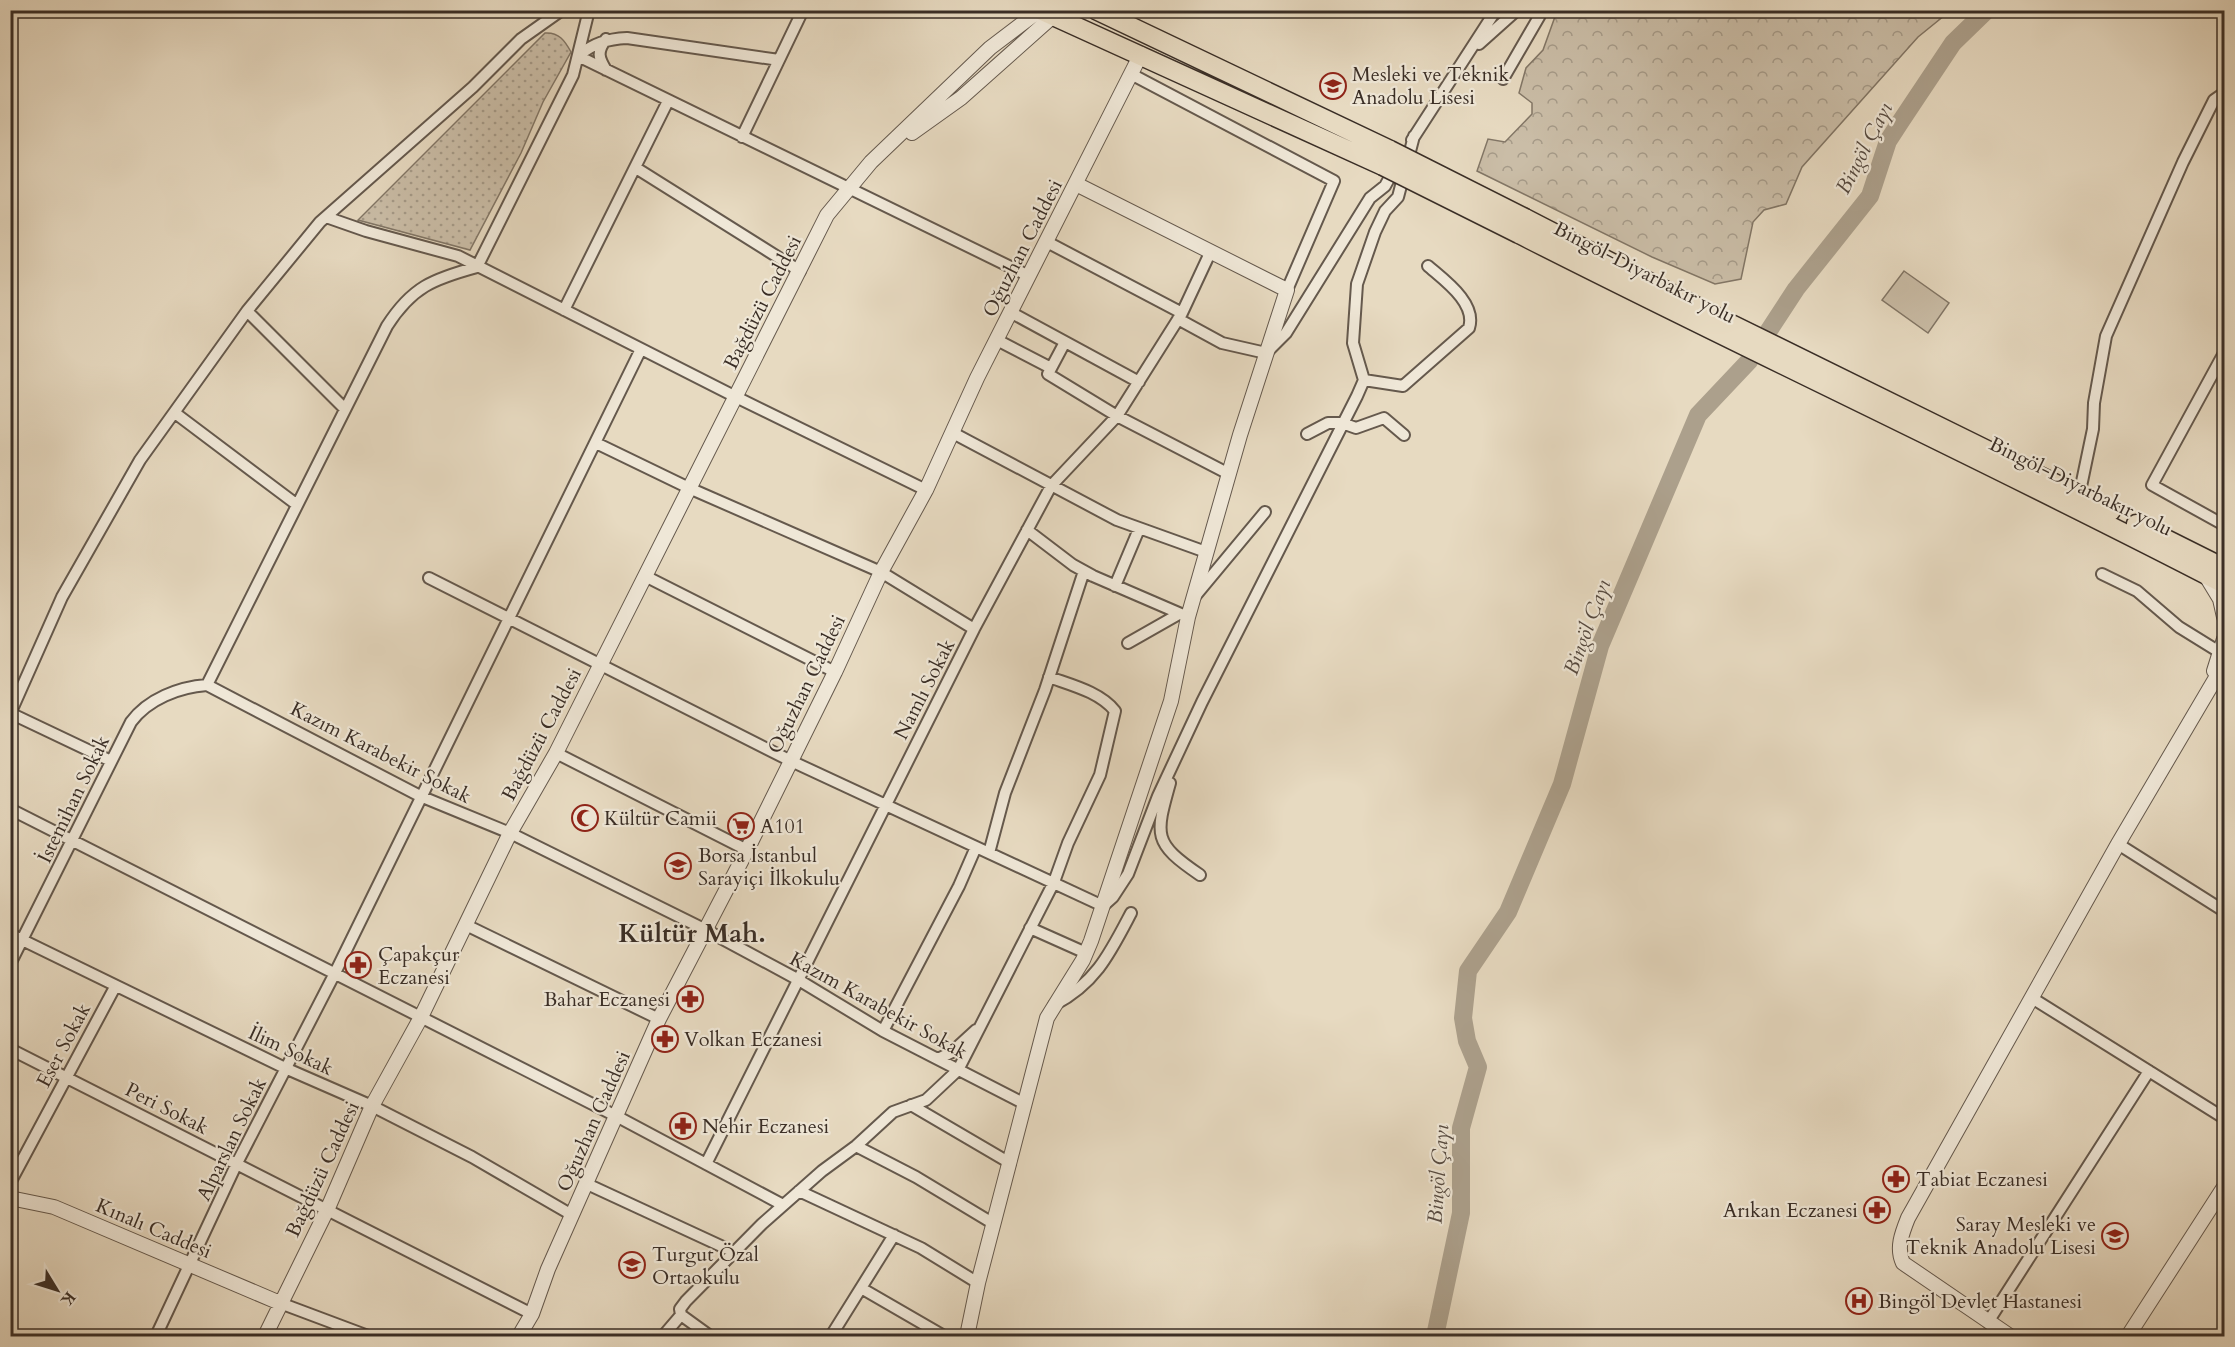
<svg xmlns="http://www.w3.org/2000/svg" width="2235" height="1347" viewBox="0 0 2235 1347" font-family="Cardo,serif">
  <defs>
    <pattern id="forest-crowns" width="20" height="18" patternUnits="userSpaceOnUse" patternTransform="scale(1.5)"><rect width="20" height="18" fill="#cabda7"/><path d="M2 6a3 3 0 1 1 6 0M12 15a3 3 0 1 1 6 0" fill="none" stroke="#a59a88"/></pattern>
    <pattern id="park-dots" width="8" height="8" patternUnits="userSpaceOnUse" patternTransform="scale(1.5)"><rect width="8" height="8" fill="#cabda7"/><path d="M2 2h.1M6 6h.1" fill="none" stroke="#a59a88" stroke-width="1.8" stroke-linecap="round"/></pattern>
  </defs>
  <rect width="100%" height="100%" fill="#e7dac1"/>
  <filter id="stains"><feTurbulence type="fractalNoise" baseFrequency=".00333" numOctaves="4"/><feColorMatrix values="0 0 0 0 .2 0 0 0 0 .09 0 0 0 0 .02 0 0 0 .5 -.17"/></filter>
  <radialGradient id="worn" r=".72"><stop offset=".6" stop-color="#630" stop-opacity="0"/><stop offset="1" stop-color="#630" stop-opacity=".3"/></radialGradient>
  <path fill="#cabda7" stroke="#827666" stroke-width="1.5" d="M 1904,271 L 1949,303 L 1928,333 L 1882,300 Z"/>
  <path fill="url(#forest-crowns)" stroke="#827666" stroke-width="1.5" d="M 1557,11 L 1557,10 L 1950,11 L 1918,37 L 1802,167 L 1786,204 L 1764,210 L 1753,222 L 1741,279 L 1715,284 L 1652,257 L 1477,171 L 1488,139 L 1505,142 L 1532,114 L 1532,103 L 1519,93 L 1526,68 L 1543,50 Z"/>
  <path fill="url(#park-dots)" stroke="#827666" stroke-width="1.5" d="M 545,33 C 559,32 565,41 571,52 L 543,102 L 521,153 L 470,250 L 358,220 Z"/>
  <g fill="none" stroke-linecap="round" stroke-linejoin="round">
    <path stroke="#aca08c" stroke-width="18" d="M 1435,1336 L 1461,1213 L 1461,1128 L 1478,1067 L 1467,1041 L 1463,1018 L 1468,971 L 1508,912 L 1562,784 L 1600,646 L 1698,415 L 1749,361 L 1796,289 L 1870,196 L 1888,141 L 1901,121 L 1953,43 L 1987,10"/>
    <defs>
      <path id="minor" d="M 1479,44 L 1517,10
        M 779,60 L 627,38 C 607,39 594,43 578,56 L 1029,276
        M 606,70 C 598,57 597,52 606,39
        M 1131,74 L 1334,181 L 1287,290
        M 1503,79 L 1543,10
        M 742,137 L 803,10
        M 1412,140 L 1496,10
        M 636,168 L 800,271
        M 326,217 L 366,231 L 458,256 L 736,397 L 926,490
        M 1047,242 L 1182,313
        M 564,310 L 668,101
        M 247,311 L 345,409
        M 1012,313 L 1139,382
        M 1178,319 L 1222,343 L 1266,353 L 1286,333 L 1370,198 L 1385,186 L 1396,166
        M 997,340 L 1051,368
        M 1065,342 L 1048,374 L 1117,416 L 1229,474
        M 2224,353 L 2152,485 L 2224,525
        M 1364,380 L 1403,386 L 1469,328 C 1477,303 1444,280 1428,266
        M 175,413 L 296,504
        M 953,433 L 1117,520 L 1206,552
        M 1307,434 L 1328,423 L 1342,423 L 1356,428 L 1384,418 L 1404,435
        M 596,443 L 689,488 L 881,572 L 974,629
        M 2079,496 L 2093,429 L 2094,403 L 2106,336 L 2183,162 L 2214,100 L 2224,93
        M 1027,530 L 1073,565 L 1093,576 L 1188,617
        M 2102,574 L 2137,591 L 2179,627 L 2221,653
        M 645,576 L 835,672
        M 429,578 L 791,761 L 1103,906 L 1113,897 L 1128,874 L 1158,796 L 1202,702 L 1357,396 L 1364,380 L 1353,343 L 1357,284 L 1375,232 L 1385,211 L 1398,197 L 1414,136
        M 1115,586 L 1139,529
        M 1196,595 L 1265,512
        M 1128,643 L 1179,614
        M 207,685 L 387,326 C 412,287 433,279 477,267 L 573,75 L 589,10
        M 10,713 L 111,761
        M 10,714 L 62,597 L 140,460 L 247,311 L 320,222 L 473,87 L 521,39 L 562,10
        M 556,753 L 747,850
        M 1170,783 C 1155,836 1153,843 1200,875
        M 10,809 L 618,1117 L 783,1205
        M 2118,844 L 2224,911
        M 989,853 L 1005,793 L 1045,690 L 1084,571
        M 466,925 L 659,1019
        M 1030,928 L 1086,953
        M 10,934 L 285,1068 L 372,1106 L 472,1157 L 572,1215
        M 10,964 L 131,722 C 148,699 179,687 207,685 L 420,796 L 510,833 L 706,930 L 797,979 L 883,1031 L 1025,1104
        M 2032,998 L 2224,1118
        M 1054,1005 C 1096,983 1110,953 1131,913
        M 883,1031 L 959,886 L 976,847
        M 10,1049 L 532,1314
        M 938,1059 L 952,1052 L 976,1030
        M 911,1105 L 1010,1163
        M 856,1146 L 916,1177 L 994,1224
        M 706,1164 L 974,629 L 1051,486 L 1117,416 L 1182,313 L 1210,253
        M 10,1183 L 115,987
        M 587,1184 L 734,1252
        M 799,1191 L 921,1248 L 978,1283
        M 861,1288 L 944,1336
        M 280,1303 L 368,1336
        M 1988,1322 L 2149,1071
        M 156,1336 L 237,1163 L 335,973 L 641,349
        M 663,1336 L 681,1315
        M 710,1336 L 681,1315 L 680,1309 L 686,1301 L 762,1224 L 822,1171 L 856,1146 L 893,1112 L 926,1100 L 958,1070 L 1054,882 L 1068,843 L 1100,775 L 1115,711 C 1100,692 1071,685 1049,677
        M 831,1336 L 894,1235"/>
      <path id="tertiary" d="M 912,133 L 961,98 L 1052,17
        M 2206,576 L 2220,599 L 2224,617
        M 2214,671 L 2224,639
        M 10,1198 L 54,1207 L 280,1303
        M 265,1336 L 328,1208 L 372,1106 L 420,1019 L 510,833 L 556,753 L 827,215 L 871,162 L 990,48 L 1040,10
        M 519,1336 L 532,1314 L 548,1269 L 659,1019 L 747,850 L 835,672 L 881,572 L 926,490 L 977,378 L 1141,54
        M 967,1336 L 978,1283 L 1047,1018 L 1083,960 L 1091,941 L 1171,701 L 1188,617 L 1240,435 L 1287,290 L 1076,184
        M 2010,1336 L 1903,1263 C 1896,1248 1902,1233 1908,1218 L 2118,844 L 2224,664
        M 2128,1336 L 2224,1187"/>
      <path id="primary" d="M 1040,10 L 1383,166
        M 1096,10 L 1390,150
        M 1525,218 L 1721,319 L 2111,511
        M 1519,234 C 1753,353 1991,463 2224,584
        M 2136,524 L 2224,568"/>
    </defs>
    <use href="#minor" stroke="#65594d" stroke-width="14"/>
    <use href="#tertiary" stroke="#65594d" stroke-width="16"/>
    <use href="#primary" stroke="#3a2e26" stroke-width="21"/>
    <use href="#minor" stroke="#efe7d7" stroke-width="10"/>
    <use href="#tertiary" stroke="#efe7d7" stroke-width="14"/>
    <use href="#primary" stroke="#e7dac1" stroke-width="18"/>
    <defs>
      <path id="primary-bridge" d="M 1390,150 L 1525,218
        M 1383,166 L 1519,234"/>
    </defs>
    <use href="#primary-bridge" stroke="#3a2e26" stroke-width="21" stroke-linecap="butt"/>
    <use href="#primary-bridge" stroke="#e7dac1" stroke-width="18"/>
  </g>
  <defs>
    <symbol id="school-ring" viewBox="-11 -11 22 22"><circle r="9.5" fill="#efe7d7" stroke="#8f2418" stroke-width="1.5"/><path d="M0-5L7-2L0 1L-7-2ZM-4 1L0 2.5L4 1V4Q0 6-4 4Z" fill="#8f2418"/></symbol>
    <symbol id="mosque-ring" viewBox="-11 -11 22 22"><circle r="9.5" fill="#efe7d7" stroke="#8f2418" stroke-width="1.5"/><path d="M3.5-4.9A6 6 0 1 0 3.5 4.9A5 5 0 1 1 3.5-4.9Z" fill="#8f2418"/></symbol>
    <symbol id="supermarket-ring" viewBox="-11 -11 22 22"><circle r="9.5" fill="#efe7d7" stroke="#8f2418" stroke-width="1.5"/><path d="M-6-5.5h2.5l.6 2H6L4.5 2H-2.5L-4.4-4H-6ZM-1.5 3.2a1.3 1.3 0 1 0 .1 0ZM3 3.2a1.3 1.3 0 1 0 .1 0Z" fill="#8f2418"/></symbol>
    <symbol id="pharmacy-ring" viewBox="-11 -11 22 22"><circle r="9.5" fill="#efe7d7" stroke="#8f2418" stroke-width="1.5"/><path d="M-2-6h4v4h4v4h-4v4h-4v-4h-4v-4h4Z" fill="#8f2418"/></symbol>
    <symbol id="hospital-ring" viewBox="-11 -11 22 22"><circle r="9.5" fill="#efe7d7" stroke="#8f2418" stroke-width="1.5"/><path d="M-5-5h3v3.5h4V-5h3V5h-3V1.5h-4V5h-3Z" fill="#8f2418"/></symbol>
  </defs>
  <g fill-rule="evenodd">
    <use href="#school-ring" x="1318" y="71" width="30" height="30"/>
    <use href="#mosque-ring" x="570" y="803" width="30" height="30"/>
    <use href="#supermarket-ring" x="726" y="811" width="30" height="30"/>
    <use href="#school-ring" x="663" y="851" width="30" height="30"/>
    <use href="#pharmacy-ring" x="343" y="950" width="30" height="30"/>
    <use href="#pharmacy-ring" x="675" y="984" width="30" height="30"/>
    <use href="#pharmacy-ring" x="650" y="1024" width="30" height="30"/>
    <use href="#pharmacy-ring" x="668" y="1111" width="30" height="30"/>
    <use href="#pharmacy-ring" x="1881" y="1164" width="30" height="30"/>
    <use href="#pharmacy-ring" x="1862" y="1195" width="30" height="30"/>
    <use href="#school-ring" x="2100" y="1221" width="30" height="30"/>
    <use href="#school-ring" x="617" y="1250" width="30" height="30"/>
    <use href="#hospital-ring" x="1844" y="1286" width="30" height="30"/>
  </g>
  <g text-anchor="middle" stroke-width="4.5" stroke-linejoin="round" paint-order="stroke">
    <g font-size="20" fill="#3a2e26" stroke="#efe7d7" text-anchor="start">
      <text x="1352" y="81">Mesleki ve Teknik<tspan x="1352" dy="23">Anadolu Lisesi</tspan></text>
      <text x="604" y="825">Kültür Camii</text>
      <text x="760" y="833">A101</text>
      <text x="698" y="862">Borsa İstanbul<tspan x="698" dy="23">Sarayiçi İlkokulu</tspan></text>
      <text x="378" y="961">Çapakçur<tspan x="378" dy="23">Eczanesi</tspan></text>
      <text x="670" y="1006" text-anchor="end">Bahar Eczanesi</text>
      <text x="684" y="1046">Volkan Eczanesi</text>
      <text x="702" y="1133">Nehir Eczanesi</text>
      <text x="1916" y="1186">Tabiat Eczanesi</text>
      <text x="1858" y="1217" text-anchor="end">Arıkan Eczanesi</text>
      <text x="2096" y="1231" text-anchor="end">Saray Mesleki ve<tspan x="2096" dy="23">Teknik Anadolu Lisesi</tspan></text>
      <text x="652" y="1261">Turgut Özal<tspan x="652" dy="23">Ortaokulu</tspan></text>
      <text x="1878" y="1308">Bingöl Devlet Hastanesi</text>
    </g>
    <g font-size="20" fill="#3a2e26" stroke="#efe7d7">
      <text transform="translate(1022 248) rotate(-63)" y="7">Oğuzhan Caddesi</text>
      <text transform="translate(1645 272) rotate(27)" y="7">Bingöl-Diyarbakır yolu</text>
      <text transform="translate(762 302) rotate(-63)" y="7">Bağdüzü Caddesi</text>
      <text transform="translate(2081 486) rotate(26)" y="7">Bingöl-Diyarbakır yolu</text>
      <text transform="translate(806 684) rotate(-64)" y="7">Oğuzhan Caddesi</text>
      <text transform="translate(924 689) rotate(-63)" y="7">Namlı Sokak</text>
      <text transform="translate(541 734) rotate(-62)" y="7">Bağdüzü Caddesi</text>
      <text transform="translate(381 752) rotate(27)" y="7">Kazım Karabekir Sokak</text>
      <text transform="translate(73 799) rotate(-64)" y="7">İstemihan Sokak</text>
      <text transform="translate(879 1005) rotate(29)" y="7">Kazım Karabekir Sokak</text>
      <text transform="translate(63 1045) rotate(-62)" y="7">Eser Sokak</text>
      <text transform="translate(291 1050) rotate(25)" y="7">İlim Sokak</text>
      <text transform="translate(167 1108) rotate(27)" y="7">Peri Sokak</text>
      <text transform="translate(593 1121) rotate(-66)" y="7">Oğuzhan Caddesi</text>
      <text transform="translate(231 1139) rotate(-64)" y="7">Alparslan Sokak</text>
      <text transform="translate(322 1169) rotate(-65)" y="7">Bağdüzü Caddesi</text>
      <text transform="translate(154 1228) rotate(23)" y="7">Kınalı Caddesi</text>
    </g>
    <g font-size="21" font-style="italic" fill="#564a40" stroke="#efe7d7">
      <text transform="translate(1864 148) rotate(-63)" y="7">Bingöl Çayı</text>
      <text transform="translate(1587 627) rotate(-70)" y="7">Bingöl Çayı</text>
      <text transform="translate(1438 1174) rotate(-86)" y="7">Bingöl Çayı</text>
    </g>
    <g font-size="26" font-weight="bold" fill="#3a2e26" stroke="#efe7d7">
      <text x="692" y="942">Kültür Mah.</text>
    </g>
  </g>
  <rect width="2235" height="1347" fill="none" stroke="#e7dac1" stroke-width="36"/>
  <rect x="12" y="12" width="2211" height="1323" fill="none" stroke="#3a2e26" stroke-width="3"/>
  <rect x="18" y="18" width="2199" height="1311" fill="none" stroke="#3a2e26" stroke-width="1.5"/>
  <g transform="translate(57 1290) rotate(128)" stroke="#efe7d7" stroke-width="4.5" paint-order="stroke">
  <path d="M0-4.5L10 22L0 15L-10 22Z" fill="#3a2e26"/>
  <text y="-9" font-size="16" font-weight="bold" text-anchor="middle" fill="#3a2e26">K</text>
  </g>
  <rect width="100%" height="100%" filter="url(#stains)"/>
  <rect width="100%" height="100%" fill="url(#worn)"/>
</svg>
